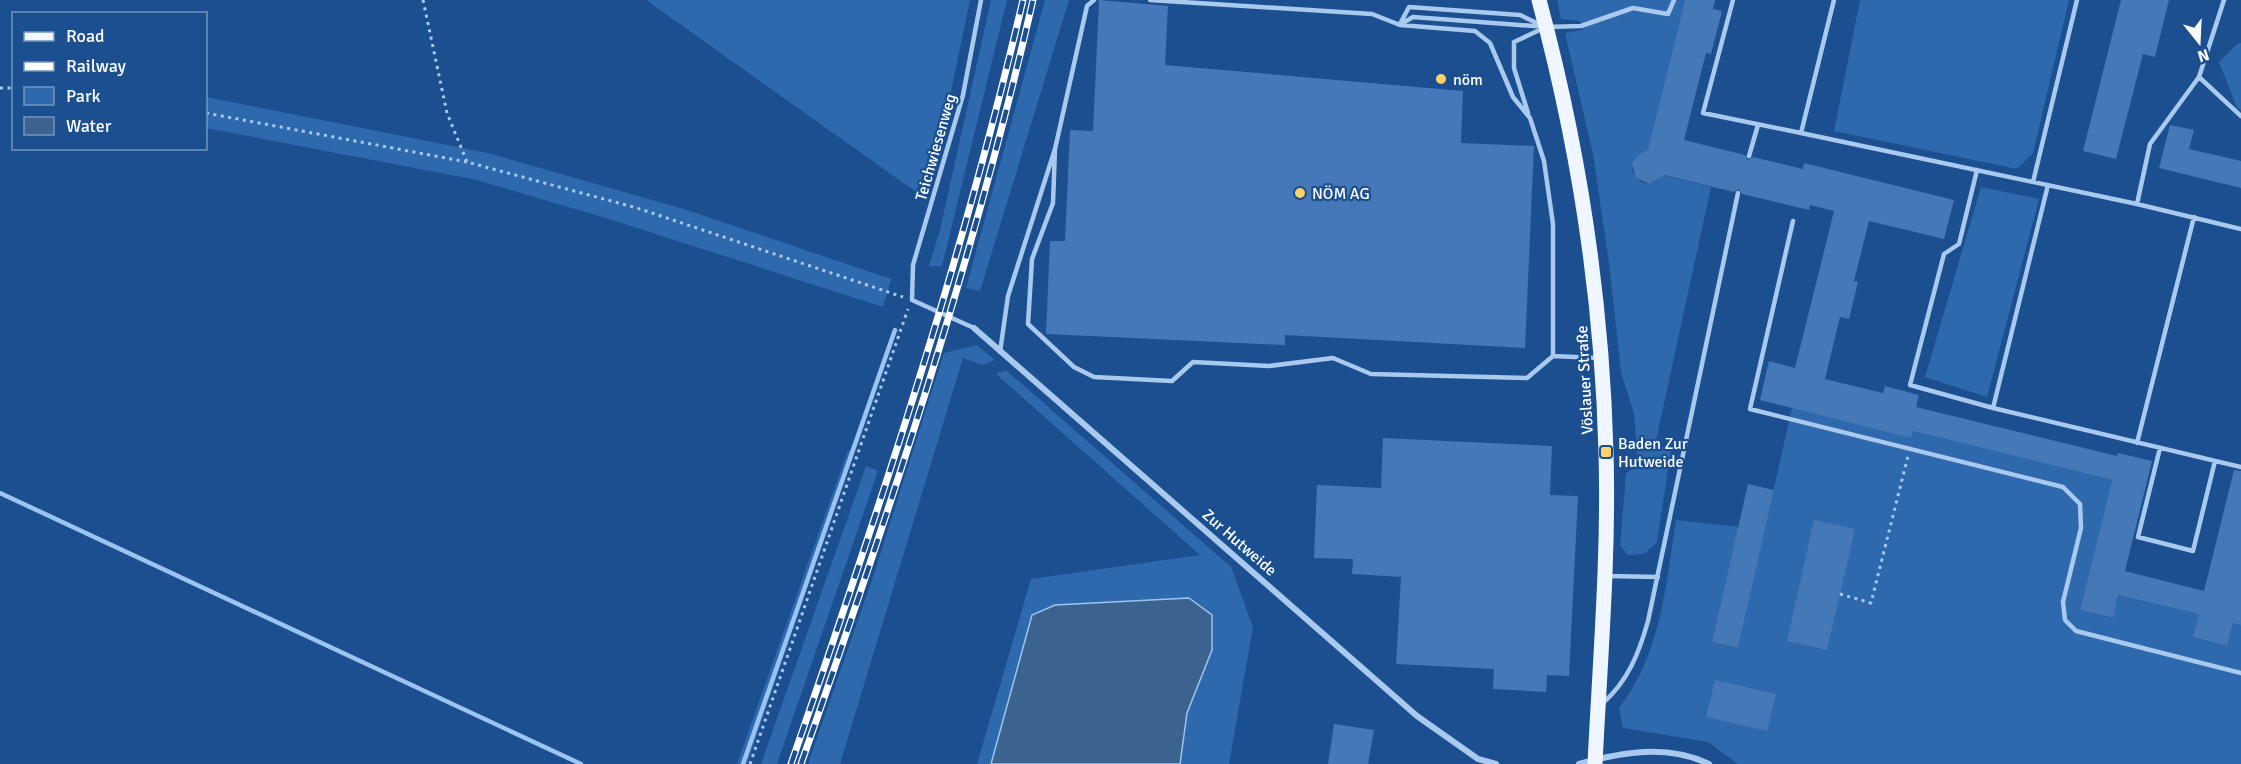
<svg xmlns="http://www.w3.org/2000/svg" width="2241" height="764" viewBox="0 0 2241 764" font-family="Signika,sans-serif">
  <rect width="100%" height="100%" fill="#1b4f8f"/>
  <path fill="#2e69ad" d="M 646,0 L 970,0 L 943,130 L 916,192 Z
    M 991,0 L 1007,0 L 942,266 L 929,266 L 940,230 Z
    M 1045,0 L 1069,0 L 980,291 L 966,288 Z
    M 1557,0 L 1685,0 L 1648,152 L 1638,155 L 1632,169 C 1636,185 1652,188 1662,175 L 1711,187 L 1655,445 L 1671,449 L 1657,542 L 1644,554 L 1628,555 L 1620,545 L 1626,474 L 1638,464 L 1634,414 L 1621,372 L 1609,263 L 1593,154 L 1565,33 L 1583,30 L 1580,21 L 1561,19 Z
    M 1860,0 L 2069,0 L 2033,153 L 2017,169 L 1834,131 Z
    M 2238,43 L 2241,43 L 2241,110 L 2237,108 L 2219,62 Z
    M 206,97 L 488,153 L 687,210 L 891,279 L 883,307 L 609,219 L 477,180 L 206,128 Z
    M 1981,187 L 2039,199 L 1987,397 L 1925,377 Z
    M 977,345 L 995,360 L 983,365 L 963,358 L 840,764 L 808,764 L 875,571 L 944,353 Z
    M 1006,370 L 1231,567 L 1253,627 L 1229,764 L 1180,764 L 1187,713 L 1212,650 L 1212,615 L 1032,615 L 991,764 L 977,764 L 1031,579 L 1200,555 L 996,374 Z
    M 1792,408 L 1911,437 L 1913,431 L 2112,480 L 2080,610 L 2112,618 L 2118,595 L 2199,614 L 2194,637 L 2227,646 L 2233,623 L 2241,625 L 2241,764 L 1738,764 L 1708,742 L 1623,728 L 1619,708 C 1661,654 1666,585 1676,520 L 1739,527 L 1712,642 L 1738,648 Z
    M 848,450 L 853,452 L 747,764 L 737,764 Z
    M 866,466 L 878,471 L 777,764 L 761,764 Z"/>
  <path fill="#3c6290" stroke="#9cc4f0" stroke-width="1.5" d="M 1189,598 L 1212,615 L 1212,650 L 1187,713 L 1180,764 L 991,764 L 1032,615 L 1055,605 Z"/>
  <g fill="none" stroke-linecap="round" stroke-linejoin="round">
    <path stroke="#9cc4f0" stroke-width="4.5" d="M 0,493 L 581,764
      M 743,764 L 895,330"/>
  </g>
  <path fill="#4478b7" d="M 1099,0 L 1168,6 L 1165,65 L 1463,91 L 1461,143 L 1534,146 L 1525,348 L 1285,335 L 1285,345 L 1046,334 L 1050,241 L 1065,241 L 1070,130 L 1093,131 Z
    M 1685,0 L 1715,0 L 1713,9 L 1722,11 L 1711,54 L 1706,53 L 1684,140 L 1745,155 L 1748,160 L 1753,157 L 1803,169 L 1804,163 L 1954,200 L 1944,239 L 1869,221 L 1854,281 L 1858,282 L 1849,319 L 1840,317 L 1825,379 L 1883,393 L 1885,386 L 1919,395 L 1916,407 L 2117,456 L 2118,453 L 2152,461 L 2125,571 L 2204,591 L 2234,470 L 2241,471 L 2241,625 L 2233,623 L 2227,646 L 2193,637 L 2199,614 L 2118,595 L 2113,618 L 2080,610 L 2112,480 L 1913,431 L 1911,438 L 1760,400 L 1769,361 L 1795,368 L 1834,211 L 1810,205 L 1809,210 L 1742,194 L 1739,189 L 1734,192 L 1664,175 L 1650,184 L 1636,178 L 1632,164 L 1638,155 L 1648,150 Z
    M 2121,0 L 2169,0 L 2155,57 L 2143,54 L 2116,159 L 2083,151 Z
    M 2170,125 L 2194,130 L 2189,149 L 2241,161 L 2241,188 L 2159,168 Z
    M 1383,438 L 1552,446 L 1550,495 L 1578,496 L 1569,676 L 1547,675 L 1546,692 L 1493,689 L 1494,669 L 1396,664 L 1401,577 L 1352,574 L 1353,559 L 1314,558 L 1317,485 L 1381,488 Z
    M 1748,484 L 1774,490 L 1738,648 L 1712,642 Z
    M 1814,520 L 1855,529 L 1827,650 L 1787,641 Z
    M 1715,680 L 1776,694 L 1767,731 L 1706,717 Z
    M 1334,724 L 1374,730 L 1368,764 L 1328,764 Z"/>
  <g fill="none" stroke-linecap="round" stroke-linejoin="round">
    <path stroke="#a9c9ee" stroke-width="3" stroke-dasharray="3 4.5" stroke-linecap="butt" d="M 423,0 L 447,113 L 467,162 L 637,208 L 903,297
      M 0,88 L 14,88
      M 206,113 L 467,162
      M 1840,594 L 1871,603 L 1908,456
      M 750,764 L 908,309"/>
    <path stroke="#a9c9ee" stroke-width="4.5" d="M 1150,0 L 1372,14 L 1400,25 L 1475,31 L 1490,43 L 1513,97 L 1530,118 L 1544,161 L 1553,224 L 1553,356 L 1597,358
      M 1733,0 L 1703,113 L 1801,133
      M 1834,0 L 1801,133 L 2137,204 L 2241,229
      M 1400,24 L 1409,7 L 1520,15 L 1541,25
      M 1401,24 L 1413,17 L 1546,27 L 1581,26 L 1633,8 L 1668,14 L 1674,0
      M 2199,77 L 2241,116
      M 1528,113 L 1514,68 L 1514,42 L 1544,28
      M 1055,149 L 1053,203 L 1032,259 L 1028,324 L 1074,367 L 1094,377 L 1172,381 L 1193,362 L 1269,366 L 1333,358 L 1371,374 L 1527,378 L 1553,356
      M 1749,156 L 1758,125
      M 1977,170 L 1959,244 L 1944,254 L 1910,385 L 1993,408
      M 2033,182 L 2077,0
      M 2048,185 L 1993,408 L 2241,467
      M 2137,204 L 2150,144 L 2199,77 L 2224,0
      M 1793,221 L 1750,409 L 2063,487 L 2080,504 L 2081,528 L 2063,602 L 2065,620 L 2076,631 L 2241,673
      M 974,328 L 912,300 L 913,265 L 963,95 L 981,0
      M 1000,352 L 1008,296 L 1055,149 L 1087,6 L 1094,0
      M 2137,443 L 2194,217
      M 2160,448 L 2138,537 L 2193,551 L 2215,461
      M 1607,576 L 1658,577
      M 1603,703 C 1628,681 1639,653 1648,621 L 1738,193"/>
    <path stroke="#a9c9ee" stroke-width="6" d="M 974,328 L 1417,716 L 1478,759 L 1496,764
      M 1579,764 C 1622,752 1667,744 1709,764"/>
    <path stroke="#f0f6ff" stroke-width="15" d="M 1539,0 C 1579,148 1602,299 1606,452 C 1609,556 1600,660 1595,764"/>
    <defs>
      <path id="rail" d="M 791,764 C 878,513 963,259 1023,0
        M 801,764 C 889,513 974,259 1033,0"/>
    </defs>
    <use href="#rail" stroke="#fff" stroke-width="7"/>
    <use href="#rail" stroke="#1b4f8f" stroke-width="4.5" stroke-dasharray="14" stroke-linecap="butt"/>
  </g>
  <g fill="#ffd166" stroke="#1b4f8f" stroke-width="2">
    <circle cx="1441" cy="79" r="6"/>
    <circle cx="1300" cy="193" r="6"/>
    <rect x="1600" y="446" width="12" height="12" rx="3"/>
  </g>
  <g text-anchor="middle" stroke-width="4.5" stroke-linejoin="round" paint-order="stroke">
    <g font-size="16" fill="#fff" stroke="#1b4f8f" text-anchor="start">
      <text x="1453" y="85">nöm</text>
      <text x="1312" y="199">NÖM AG</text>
      <text x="1618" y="449">Baden Zur<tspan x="1618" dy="18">Hutweide</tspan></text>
    </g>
    <g font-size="16" fill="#fff" stroke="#1b4f8f">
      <text transform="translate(935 147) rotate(-74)" y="6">Teichwiesenweg</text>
      <text transform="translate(1584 380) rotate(-93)" y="6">Vöslauer Straße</text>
      <text transform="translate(1240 542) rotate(41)" y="6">Zur Hutweide</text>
    </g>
  </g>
  <rect x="12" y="12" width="195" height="138" fill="#1b4f8f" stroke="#7695bc" stroke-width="1.5"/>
  <rect x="24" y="32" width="30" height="9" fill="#f0f6ff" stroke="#7695bc" stroke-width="1.5"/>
  <text x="66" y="42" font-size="18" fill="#ffffff">Road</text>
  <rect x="24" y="62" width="30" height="9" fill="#ffffff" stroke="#7695bc" stroke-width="1.5"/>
  <text x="66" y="72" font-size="18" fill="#ffffff">Railway</text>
  <rect x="24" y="87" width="30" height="18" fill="#2e69ad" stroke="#7695bc" stroke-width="1.5"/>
  <text x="66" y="102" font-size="18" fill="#ffffff">Park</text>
  <rect x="24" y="117" width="30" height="18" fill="#3c6290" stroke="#7695bc" stroke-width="1.5"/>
  <text x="66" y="132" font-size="18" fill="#ffffff">Water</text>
  <g transform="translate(2199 42) rotate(162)" stroke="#1b4f8f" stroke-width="4.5" paint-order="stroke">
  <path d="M0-4.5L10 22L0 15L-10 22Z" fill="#ffffff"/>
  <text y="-9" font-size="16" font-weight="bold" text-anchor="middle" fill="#ffffff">N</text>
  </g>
</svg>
